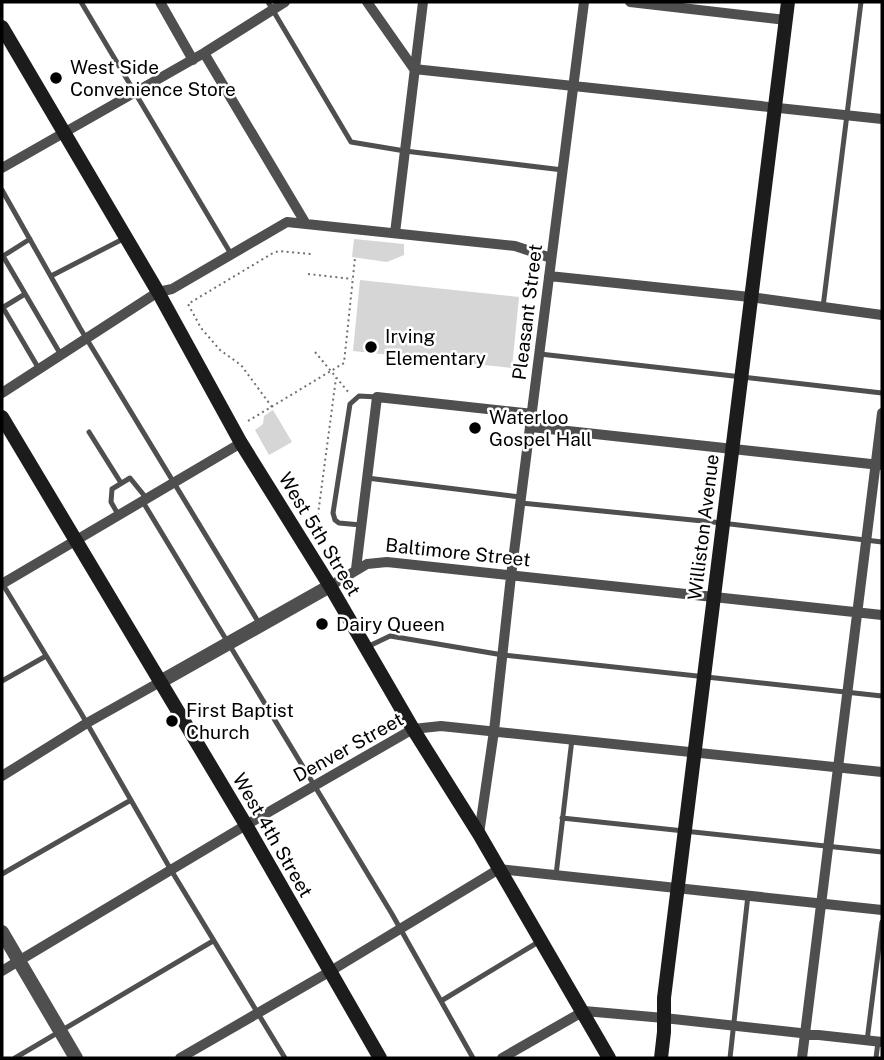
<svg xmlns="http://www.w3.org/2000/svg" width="884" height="1060" viewBox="0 0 884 1060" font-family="'Public Sans',sans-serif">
  <rect width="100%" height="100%" fill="#fff"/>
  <path fill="#d6d6d6" d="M 354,239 L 404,244 L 404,255 L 387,262 L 352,257 Z
    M 360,280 L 519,297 L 512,368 L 353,351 Z
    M 273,410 L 292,442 L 269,455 L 255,430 L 263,424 L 264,416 Z"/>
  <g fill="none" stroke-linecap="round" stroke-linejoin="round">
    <path stroke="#717171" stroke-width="2" stroke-dasharray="2 3.5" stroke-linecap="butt" d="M 308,274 L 352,279
      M 315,352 L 350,394
      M 272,407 L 241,365 L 220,350 L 201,328 L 188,304 L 273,253 L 279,251 L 311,254
      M 248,421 L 344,363 L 355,258
      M 315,537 L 336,378"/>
    <path stroke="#4f4f4f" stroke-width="5" d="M 81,2 L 231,254
      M 268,2 L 351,142 L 405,151 L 563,170
      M 2,190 L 80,328 L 259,623
      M 30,239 L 3,256 L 61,355
      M 51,276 L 123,239
      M 2,306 L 39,369
      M 823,307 L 861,2
      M 2,308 L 25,294
      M 540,354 L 882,393
      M 89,432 L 121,483
      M 367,478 L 520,497
      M 143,502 L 392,914 L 473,1058
      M 521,503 L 713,522 L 882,542
      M 119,516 L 111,502 L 112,489 L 130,478 L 147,499
      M 361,525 L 339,523 L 335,520 L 333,513 L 350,404 L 359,396 L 377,397
      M 2,583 L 81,713 L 171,870 L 285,1058
      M 367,647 L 390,636 L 503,655 L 882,696
      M 2,681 L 46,656
      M 562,818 L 882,852
      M 2,874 L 131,800
      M 556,875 L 572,739
      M 441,1001 L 540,941
      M 867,1041 L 882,922
      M 15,1058 L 213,941
      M 730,1058 L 748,895
      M 876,1058 L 878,1042"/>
    <path stroke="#4f4f4f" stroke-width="10" d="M 160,2 L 193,60
      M 367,2 L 414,69 L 882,119
      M 630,2 L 786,20
      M 204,53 L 306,224
      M 2,168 L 204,53 L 285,2
      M 395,233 L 423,2
      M 549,276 L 750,297 L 882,315
      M 2,393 L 158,292 L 172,289 L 287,222 L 515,246 L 551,258
      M 531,427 L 880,465
      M 356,569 L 377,397 L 533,414
      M 2,584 L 241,443
      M 330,586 L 367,564 L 387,562 L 882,615
      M 2,776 L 87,723 L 160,682
      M 479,834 L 494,731 L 511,576 L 584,2
      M 2,971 L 246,825 L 413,729 L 441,726 L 882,772
      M 180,1058 L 329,972 L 499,869 L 882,910
      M 502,1058 L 584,1011 L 664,1018 L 882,1042
      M 802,1058 L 882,413"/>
    <path stroke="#4f4f4f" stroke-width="14" d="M 160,682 L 330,586
      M 2,932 L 76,1058"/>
    <path stroke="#1c1c1c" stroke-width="14" d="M 2,27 L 158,292 L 241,443 L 330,586 L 413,729 L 479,834 L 609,1058
      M 2,417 L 246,825 L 380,1058
      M 661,1058 L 664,1032 L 664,998 L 788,2"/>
  </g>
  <g fill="#000" stroke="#fff" stroke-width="2.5">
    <circle cx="56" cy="78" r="7"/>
    <circle cx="371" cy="347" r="7"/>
    <circle cx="475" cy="428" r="7"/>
    <circle cx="322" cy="624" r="7"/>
    <circle cx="172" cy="721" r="7"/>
  </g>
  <g text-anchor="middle" stroke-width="5" stroke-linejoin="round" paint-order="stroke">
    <g font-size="19" fill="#000" stroke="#fff" text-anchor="start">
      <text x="70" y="74">West Side<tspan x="70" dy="22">Convenience Store</tspan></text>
      <text x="385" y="343">Irving<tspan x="385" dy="22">Elementary</tspan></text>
      <text x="489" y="424">Waterloo<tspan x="489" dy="22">Gospel Hall</tspan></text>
      <text x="336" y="631">Dairy Queen</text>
      <text x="186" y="717">First Baptist<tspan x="186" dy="22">Church</tspan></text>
    </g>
    <g font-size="19" fill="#000" stroke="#fff">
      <text transform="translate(527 312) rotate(-83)" y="7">Pleasant Street</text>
      <text transform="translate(703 527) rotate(-83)" y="7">Williston Avenue</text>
      <text transform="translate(320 534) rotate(59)" y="7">West 5th Street</text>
      <text transform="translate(458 552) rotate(6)" y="7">Baltimore Street</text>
      <text transform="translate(348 747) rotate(-29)" y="7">Denver Street</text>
      <text transform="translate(273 835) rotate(60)" y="7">West 4th Street</text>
    </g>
  </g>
  <rect width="884" height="1060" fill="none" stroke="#000000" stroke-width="7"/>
</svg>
